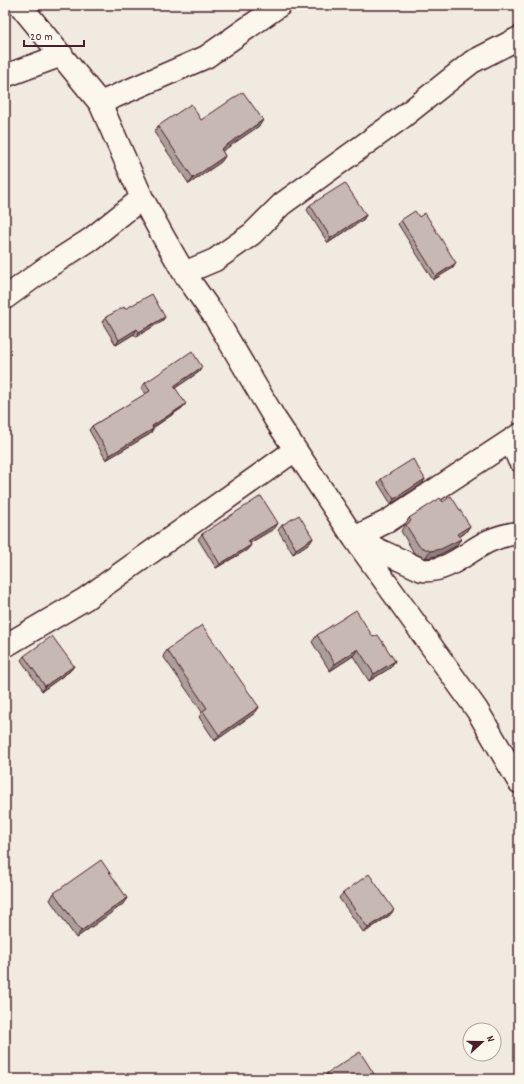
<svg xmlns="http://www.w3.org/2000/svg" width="524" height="1084" viewBox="0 0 524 1084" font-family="Dekko,sans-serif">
  <rect width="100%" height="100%" fill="#f0eae0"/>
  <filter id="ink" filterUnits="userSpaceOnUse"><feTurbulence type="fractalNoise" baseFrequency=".025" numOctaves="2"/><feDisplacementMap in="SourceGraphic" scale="8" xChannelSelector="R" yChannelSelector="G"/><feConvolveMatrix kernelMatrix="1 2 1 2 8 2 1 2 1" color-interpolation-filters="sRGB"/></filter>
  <g filter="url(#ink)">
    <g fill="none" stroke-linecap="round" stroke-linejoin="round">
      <defs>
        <path id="minor" d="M 20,5 L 100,103 L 142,198 L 164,238 L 184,273 L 215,317 L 275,419 L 354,538 L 477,710 L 519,782
          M 5,76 L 62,55
          M 100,103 L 206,57 L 280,5
          M 184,273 L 215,260 L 252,234 L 282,204 L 404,116 L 472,62 L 519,38
          M 5,298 L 46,268 L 91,239 L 142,198
          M 511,441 L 519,460
          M 354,538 L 388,521 L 519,435
          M 355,539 L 422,570 C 448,573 467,551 489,541 C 498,537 509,534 519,533
          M 5,646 L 85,599 L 295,450"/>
      </defs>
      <use href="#minor" stroke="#4a1f2b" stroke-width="25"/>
      <use href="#minor" stroke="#fbf7ec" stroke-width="22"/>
    </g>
    <path fill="#ac9e9a" stroke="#4a1f2b" d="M 201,120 L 263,120 L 259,126 L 222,151 L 225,156 L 221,162 L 189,184 L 154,132 L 158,126 Z
      M 310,205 L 366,215 L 363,220 L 328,243 L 307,210 Z
      M 419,217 L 456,263 L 453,268 L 433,280 L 398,224 L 401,220 Z
      M 125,309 L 165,317 L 162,321 L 136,337 L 134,334 L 116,345 L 102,322 L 106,317 Z
      M 199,372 L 175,388 L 182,408 L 153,428 L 153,429 L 150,434 L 106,460 L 89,430 L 92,426 L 146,394 L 141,388 L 145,383 Z
      M 381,479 L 425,479 L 422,484 L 391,504 L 378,483 Z
      M 443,502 L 470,526 L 465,533 L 459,537 L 461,539 L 456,546 L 437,556 L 425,558 L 414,553 L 401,531 L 409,518 Z
      M 278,523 L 275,528 L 250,543 L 251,545 L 247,550 L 216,568 L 198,539 L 202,534 Z
      M 282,525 L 313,538 L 310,543 L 293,554 L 278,530 Z
      M 317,635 L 373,637 L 395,661 L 390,668 L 369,681 L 353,656 L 330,671 L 312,642 Z
      M 167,650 L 259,707 L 255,713 L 215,741 L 199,717 L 202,712 L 163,656 Z
      M 24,656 L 74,666 L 70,671 L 42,691 L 21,660 Z
      M 54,893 L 127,898 L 122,905 L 76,938 L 50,900 Z
      M 343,893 L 390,915 L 364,933 L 339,898 Z
      M 327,1073 L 376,1077 L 374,1079 L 324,1079 L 324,1078 Z"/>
    <path fill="#8c817d" stroke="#4a1f2b" d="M 263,120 L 259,126 L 217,155 L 221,149 Z
      M 225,156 L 221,162 L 189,184 L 193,178 Z
      M 366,215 L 363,220 L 328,243 L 331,238 Z
      M 456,263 L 453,268 L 433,280 L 436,276 Z
      M 165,317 L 162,321 L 136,337 L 139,332 Z
      M 137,329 L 134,334 L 116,345 L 119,340 Z
      M 202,367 L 199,372 L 171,391 L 174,386 Z
      M 186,404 L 182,408 L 148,431 L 152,426 Z
      M 153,429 L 150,434 L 106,460 L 110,455 Z
      M 425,479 L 422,484 L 391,504 L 394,499 Z
      M 278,523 L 275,528 L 245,546 L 248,541 Z
      M 470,526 L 465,533 L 453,541 L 457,534 Z
      M 313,538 L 310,543 L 293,554 L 296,549 Z
      M 461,539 L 456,546 L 437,556 L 425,558 L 430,551 Z
      M 251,545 L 247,550 L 216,568 L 220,564 Z
      M 10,622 L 5,629 L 5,626 Z
      M 358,649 L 353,656 L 330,671 L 335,664 Z
      M 395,661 L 390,668 L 369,681 L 374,674 Z
      M 74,666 L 70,671 L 42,691 L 45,686 Z
      M 259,707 L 255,713 L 215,741 L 219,735 Z
      M 127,898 L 122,905 L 76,938 L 81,931 Z
      M 394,910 L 390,915 L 364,933 L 368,928 Z"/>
    <path fill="#c8b8b3" stroke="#4a1f2b" d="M 243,92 L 263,120 L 221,149 L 225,156 L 193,178 L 158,126 L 191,104 L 201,120 Z
      M 345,183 L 366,215 L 331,238 L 310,205 Z
      M 415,211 L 419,217 L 425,213 L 456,263 L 436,276 L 401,220 Z
      M 152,294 L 165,317 L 139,332 L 137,329 L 119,340 L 106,317 L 124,307 L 125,309 Z
      M 192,351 L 202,367 L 174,386 L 186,404 L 152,426 L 153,429 L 110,455 L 92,426 L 150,391 L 145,383 Z
      M 413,459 L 425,479 L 394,499 L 381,479 Z
      M 261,496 L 278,523 L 248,541 L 251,545 L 220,564 L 202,534 Z
      M 451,496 L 470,526 L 457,534 L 461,539 L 441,549 L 430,551 L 419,546 L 406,525 L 411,521 L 409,518 L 440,498 L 443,502 Z
      M 299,515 L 313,538 L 296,549 L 282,525 Z
      M 356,610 L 373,637 L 378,635 L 395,661 L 374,674 L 358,649 L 335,664 L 317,635 Z
      M 5,616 L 10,622 L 5,626 Z
      M 202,625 L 259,707 L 219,735 L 203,711 L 207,708 L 167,650 Z
      M 52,636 L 74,666 L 45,686 L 24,656 Z
      M 101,860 L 127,898 L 81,931 L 54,893 Z
      M 369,874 L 394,910 L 368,928 L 343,893 Z
      M 360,1052 L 376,1077 L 373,1079 L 331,1079 L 327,1073 Z"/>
  </g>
  <rect width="524" height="1084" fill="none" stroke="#fbf7ec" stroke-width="20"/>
  <rect x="10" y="10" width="504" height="1064" fill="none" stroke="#4a1f2b" stroke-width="1.5" filter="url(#ink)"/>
  <g transform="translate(482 1042) rotate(69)"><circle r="19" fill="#fbf7ec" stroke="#b4a19f"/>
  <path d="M0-3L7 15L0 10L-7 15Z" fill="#4a1f2b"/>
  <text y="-6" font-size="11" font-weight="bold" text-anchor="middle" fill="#4a1f2b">N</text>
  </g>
  <path d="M24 40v6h60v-6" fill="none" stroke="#4a1f2b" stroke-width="2"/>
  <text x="30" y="40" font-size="12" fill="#4a1f2b" stroke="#fbf7ec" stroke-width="3" paint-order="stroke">20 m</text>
</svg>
